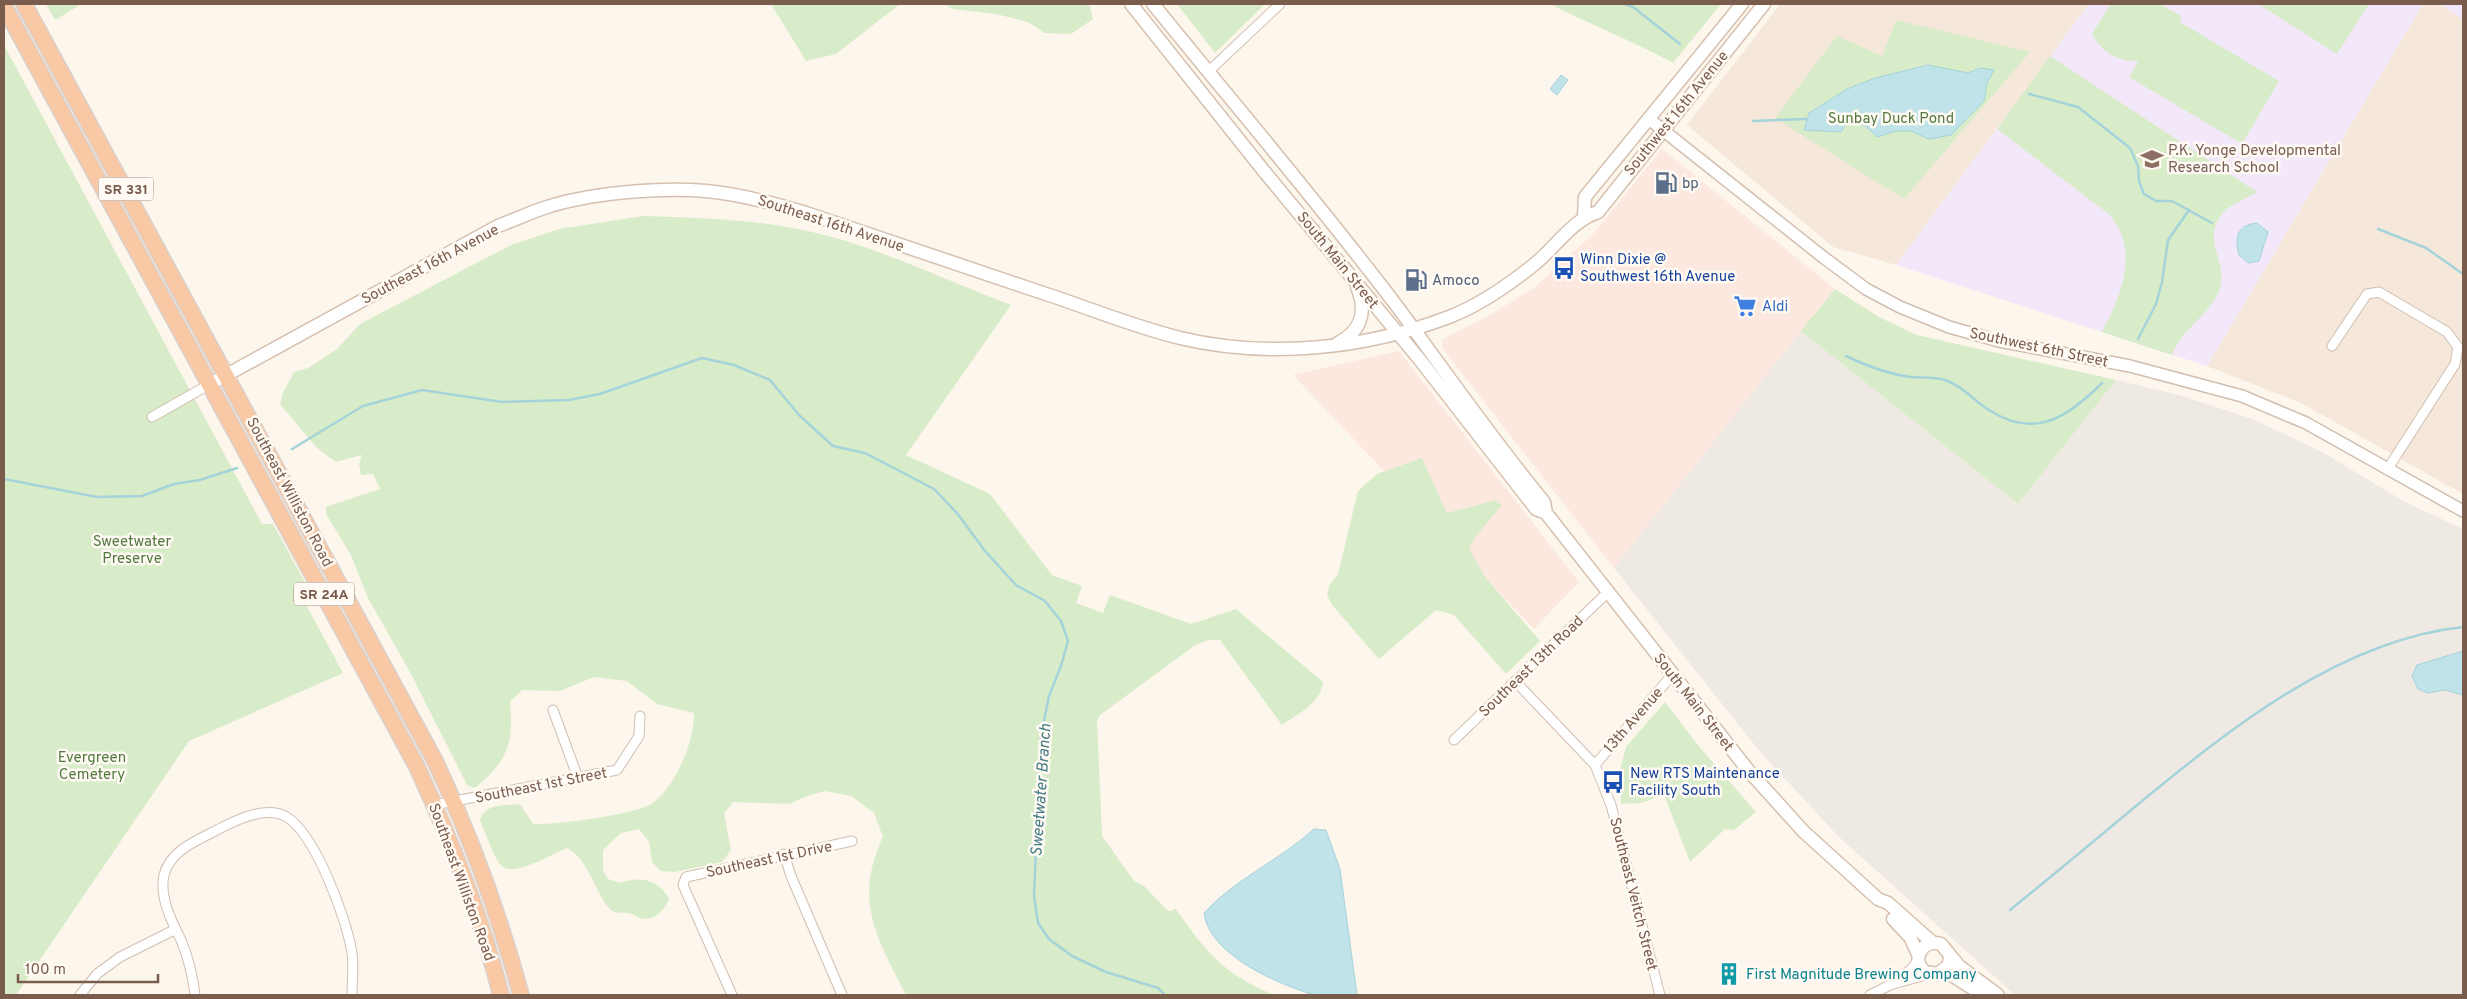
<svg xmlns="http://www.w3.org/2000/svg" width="2467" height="999" viewBox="0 0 2467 999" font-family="Overpass,sans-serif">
  <rect width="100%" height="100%" fill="#fdf6ec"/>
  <path fill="#f5e8da" d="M 1780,4 L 2089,4 L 1896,265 L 1833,247 L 1687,125 Z
    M 2423,4 L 2440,4 L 2463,20 L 2463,494 L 2301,403 L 2207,366 Z"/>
  <path fill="#fde8e0" d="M 1662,149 L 1835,289 L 1614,568 L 1442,348 L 1443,339 L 1485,318 L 1534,288 L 1593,234 Z
    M 1399,351 L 1579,582 L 1534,629 L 1293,375 Z"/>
  <path fill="#efe9e4" d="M 1801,331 L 2018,504 L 2116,380 L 2179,395 L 2255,420 L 2322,452 L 2405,502 L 2463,529 L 2463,995 L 2015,995 L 1838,836 L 1761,753 L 1614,568 Z"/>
  <path fill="#f3e8fa" d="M 2089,4 L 2423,4 L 2207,366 L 1896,265 Z
    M 2440,4 L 2463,4 L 2463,20 Z"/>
  <path fill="#d8ecc9" d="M 46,4 L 82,4 L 55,20 Z
    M 771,4 L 900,4 L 836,54 L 806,61 Z
    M 944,4 L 1089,4 L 1093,19 L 1071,34 L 1045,33 L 1028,22 L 996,14 L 953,9 Z
    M 1177,4 L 1265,4 L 1215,53 Z
    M 1550,4 L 1721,4 L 1673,63 C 1633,41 1591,25 1550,4 Z
    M 2111,4 L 2160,4 L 2181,16 L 2180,22 L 2279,81 L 2242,144 L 2129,77 L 2138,61 C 2117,61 2102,53 2092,34 Z
    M 2258,4 L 2369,4 L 2337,54 Z
    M 1896,20 L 2030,52 L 1904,199 L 1775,118 L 1837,36 L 1882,56 Z
    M 4,45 L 262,524 L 273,524 L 312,595 L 304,601 L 343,673 L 189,741 L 16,995 L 4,995 Z
    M 2050,56 L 2257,192 C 2247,199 2232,203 2224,212 C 2198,241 2232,263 2218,293 C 2207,317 2182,329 2172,355 L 2102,332 C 2117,303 2133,269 2122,236 C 2120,229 2114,222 2110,215 L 1997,129 Z
    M 643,216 C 697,218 751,219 803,230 C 875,245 942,279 1011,305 L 906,455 L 990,494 L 1052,575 L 1082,586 L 1076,603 L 1103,613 L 1110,595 L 1191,624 L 1236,609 L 1323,682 C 1321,703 1298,714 1282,725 L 1220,640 L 1208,640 L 1194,646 L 1100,715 L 1097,720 L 1102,836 L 1134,881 L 1144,886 L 1168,911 L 1172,911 L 1175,908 C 1207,953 1222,973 1274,995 L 906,995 C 877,938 853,900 883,837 L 874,813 L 851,796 L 825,791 L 810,795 L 789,804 L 733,802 L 724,813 L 731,850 L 722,862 L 675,872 L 661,871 L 652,862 L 649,842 L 639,829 L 621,833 L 603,850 L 603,870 L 608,879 L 620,883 C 639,876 659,879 669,899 C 664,911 654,922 640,918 C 636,917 633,914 629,913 C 621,912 615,915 608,907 C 594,889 588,859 567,848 C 550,854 511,881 499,863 C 491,850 486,834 480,820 C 485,803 504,806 520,804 L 533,824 C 555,825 638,815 654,802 C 676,785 695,740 694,713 L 657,704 L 627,681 L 594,677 L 560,691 L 522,690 L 510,702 C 514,744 508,760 475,788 L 467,785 L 410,672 L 368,598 L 351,555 L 326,514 L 326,507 L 380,489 L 373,474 L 361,475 L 359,464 L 362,455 L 336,462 L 317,448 L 280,404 L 282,395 L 294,372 L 308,368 L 337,349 L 360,324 L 511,245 L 559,229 Z
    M 1835,289 L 1879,317 L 1917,335 L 2116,380 L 2018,504 L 1801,331 Z
    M 1422,458 L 1447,513 L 1496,500 L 1502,505 L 1476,536 L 1469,549 L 1486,578 L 1540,641 L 1506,674 L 1454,615 L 1436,610 L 1379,659 L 1332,605 L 1327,595 L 1330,584 L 1338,574 L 1358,491 L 1377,474 Z
    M 1665,702 L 1697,744 L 1756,812 L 1734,830 L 1725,829 L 1690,862 L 1664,795 L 1641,803 L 1621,804 L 1620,770 L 1626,747 Z"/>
  <path fill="#bfe3e8" stroke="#a5d3da" d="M 1928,65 L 1968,73 L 1980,68 L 1994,70 L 1987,83 L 1984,101 L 1951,135 L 1929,139 L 1911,131 L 1896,131 L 1877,137 C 1867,127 1862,121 1848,122 L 1841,132 L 1804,130 L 1809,113 L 1847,89 L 1875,78 Z
    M 1561,75 L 1568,80 L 1557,95 L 1550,89 Z
    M 2257,223 L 2268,232 L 2259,261 L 2248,263 L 2239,255 C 2234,236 2238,225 2257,223 Z
    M 2463,651 L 2463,695 L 2444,690 L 2428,693 L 2418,689 L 2412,676 L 2417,665 Z
    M 1314,829 L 1326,830 L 1340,869 L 1357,995 C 1344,995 1327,998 1314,995 C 1278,984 1209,955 1204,913 C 1235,879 1280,860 1314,829 Z"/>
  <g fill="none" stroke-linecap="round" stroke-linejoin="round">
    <path stroke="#a5d3da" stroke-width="2.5" d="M 1625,4 L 1633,7 L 1680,44
      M 2029,94 L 2078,107 L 2130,148 L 2138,166 L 2139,181 L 2144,194 L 2156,201 L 2172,201 L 2212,223
      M 1753,121 L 1806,119
      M 2378,229 L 2426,248 L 2463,274
      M 2138,339 L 2156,304 L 2162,282 L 2168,240 L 2189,210
      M 1846,356 C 1867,366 1887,374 1911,377 C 1922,378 1935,377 1945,380 C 1963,386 1974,401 1989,410 C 2035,440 2068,417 2102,383
      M 292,449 L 363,406 L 422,390 L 502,402 L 569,400 L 600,394 L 702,358 L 734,365 L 770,380 L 799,415 L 833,446 L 865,453 L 934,489 L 957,513 L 985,551 L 1016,585 L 1045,601 L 1061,621 L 1068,641 L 1061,666 L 1049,696 L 1041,736 L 1034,896 L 1038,923 L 1049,939 L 1072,956 L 1106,972 L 1158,988 L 1165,995
      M 4,479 L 97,497 L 142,496 L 174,484 L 200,480 L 237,468
      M 2010,910 C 2052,876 2094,841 2136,806 C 2228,730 2340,640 2463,627"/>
    <defs>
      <path id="minor" d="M 1208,72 L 1280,4
        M 2332,346 L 2367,294 L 2379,292 L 2447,332 L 2458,347 L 2455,364 L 2387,470
        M 152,417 L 210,384
        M 1515,681 L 1595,765 L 1611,805 L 1660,995
        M 553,710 L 578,778
        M 1454,740 L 1608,592
        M 1595,765 L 1672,675
        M 434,805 L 617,770 L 639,736 L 640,716
        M 784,854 L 791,876 L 842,995
        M 1895,983 L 1912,968 L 1918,960
        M 80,995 L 97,974 L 120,957 L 174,930
        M 195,995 C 193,977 188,957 181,940 C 172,922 159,897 164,875 C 170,852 193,842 213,832 C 232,822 264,805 285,816 C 315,832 347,920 352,953 C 354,967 352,982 352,995
        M 732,995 L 683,885 L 686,877 L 852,841
        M 1870,995 L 1890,985 L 1929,974"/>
      <path id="tertiary" d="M 1649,119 L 1823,257 L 1866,289 L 1900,307 L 1949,327 L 1999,341 L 2130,366 L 2242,396 L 2306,423 L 2463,511"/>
      <path id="secondary" d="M 1131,4 L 1263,170 L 1420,360 L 1536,509 L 1546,513
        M 1153,4 C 1234,104 1318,202 1396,305 C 1445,371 1491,438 1544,502 L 1546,513 L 1748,770 L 1803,831 L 1878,899 L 1888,903 L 1932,942
        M 1584,216 L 1585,197 L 1742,4
        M 1338,343 C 1362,331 1367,310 1357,287
        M 210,384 L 498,226 C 514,220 529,213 544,208 C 588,193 660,187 706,191 C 740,194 773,203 806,213 C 883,239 960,265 1037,291 C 1084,306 1131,326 1180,338 C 1268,359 1365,349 1449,317 C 1480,305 1510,284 1536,263 C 1556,246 1573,220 1598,212 L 1764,4
        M 1893,919 L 1910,937 L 1918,954
        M 1950,955 L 1949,965 L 1938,974 L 1925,972 C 1910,959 1923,938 1941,944 L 1959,966 L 1998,995
        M 1942,972 L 1953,976 L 1983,995"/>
      <path id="trunk" d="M 24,4 L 435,761 C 471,837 499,914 521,995
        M 4,6 L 416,765 C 451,840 481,916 501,995"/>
    </defs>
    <use href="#minor" stroke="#d1beb0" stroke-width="11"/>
    <use href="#tertiary" stroke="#d1beb0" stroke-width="14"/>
    <use href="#secondary" stroke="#d6c0b0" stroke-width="15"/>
    <use href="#trunk" stroke="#dad1cd" stroke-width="18"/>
    <use href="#minor" stroke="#fff" stroke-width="9"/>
    <use href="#tertiary" stroke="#fff" stroke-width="11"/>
    <use href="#secondary" stroke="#fff" stroke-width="12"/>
    <use href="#trunk" stroke="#f9c8a4" stroke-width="15"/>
  </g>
  <defs>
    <symbol id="school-bare" viewBox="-9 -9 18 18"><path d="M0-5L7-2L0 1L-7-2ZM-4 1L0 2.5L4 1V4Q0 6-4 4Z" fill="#8d6e63" stroke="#fffaf3" stroke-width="2.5" paint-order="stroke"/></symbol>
    <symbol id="fuel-bare" viewBox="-9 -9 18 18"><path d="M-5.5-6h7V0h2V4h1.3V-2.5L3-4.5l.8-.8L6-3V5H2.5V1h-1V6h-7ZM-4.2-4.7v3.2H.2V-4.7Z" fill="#5c6f8a" stroke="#fffaf3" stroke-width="2.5" paint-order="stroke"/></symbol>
    <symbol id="bus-bare" viewBox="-9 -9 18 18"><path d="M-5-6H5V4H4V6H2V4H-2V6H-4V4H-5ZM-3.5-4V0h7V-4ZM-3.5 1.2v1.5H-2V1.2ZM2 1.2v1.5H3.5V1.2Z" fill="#1a4fb4" stroke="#fffaf3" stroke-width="2.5" paint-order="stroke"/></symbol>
    <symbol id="supermarket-bare" viewBox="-9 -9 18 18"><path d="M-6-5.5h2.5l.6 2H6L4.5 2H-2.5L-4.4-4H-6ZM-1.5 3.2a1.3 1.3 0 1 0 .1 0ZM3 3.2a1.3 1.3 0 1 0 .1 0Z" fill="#3f7fe0" stroke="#fffaf3" stroke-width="2.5" paint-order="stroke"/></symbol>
    <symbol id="building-bare" viewBox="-9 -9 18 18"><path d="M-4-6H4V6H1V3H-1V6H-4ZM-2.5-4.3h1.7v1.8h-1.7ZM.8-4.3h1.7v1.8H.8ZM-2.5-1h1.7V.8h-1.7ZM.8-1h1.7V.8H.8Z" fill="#0f9aa8" stroke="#fffaf3" stroke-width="2.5" paint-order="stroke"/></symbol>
  </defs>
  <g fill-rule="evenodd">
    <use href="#school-bare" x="2136" y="143" width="32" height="32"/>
    <use href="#fuel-bare" x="1650" y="167" width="32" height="32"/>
    <use href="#bus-bare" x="1548" y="252" width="32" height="32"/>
    <use href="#fuel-bare" x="1400" y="264" width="32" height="32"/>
    <use href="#supermarket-bare" x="1729" y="290" width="32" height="32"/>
    <use href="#bus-bare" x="1597" y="766" width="32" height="32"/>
    <use href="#building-bare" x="1713" y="958" width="32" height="32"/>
  </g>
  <g text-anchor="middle" stroke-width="5" stroke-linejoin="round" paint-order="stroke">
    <g fill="#fffaf3" stroke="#a28b7f" stroke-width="1">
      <rect x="98.5" y="177.5" width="55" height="23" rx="4"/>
      <rect x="294" y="582.5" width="60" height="23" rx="4"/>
    </g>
    <g font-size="14" font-weight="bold" fill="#7a5c4d">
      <text x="126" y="194">SR 331</text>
      <text x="324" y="599">SR 24A</text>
    </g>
    <g font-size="15" fill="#7a5c4d" stroke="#fffaf3">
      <text transform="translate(1676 113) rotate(-51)" y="5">Southwest 16th Avenue</text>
      <text transform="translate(831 223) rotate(18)" y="5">Southeast 16th Avenue</text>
      <text transform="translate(1338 260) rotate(51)" y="5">South Main Street</text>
      <text transform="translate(430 264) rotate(-28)" y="5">Southeast 16th Avenue</text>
      <text transform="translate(2039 347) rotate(12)" y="5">Southwest 6th Street</text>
      <text transform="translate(290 492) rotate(62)" y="5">Southeast Williston Road</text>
      <text transform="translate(1531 666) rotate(-44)" y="5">Southeast 13th Road</text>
      <text transform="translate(1694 702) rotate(52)" y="5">South Main Street</text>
      <text transform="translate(1633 720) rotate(-49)" y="5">13th Avenue</text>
      <text transform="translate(541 785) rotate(-11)" y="5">Southeast 1st Street</text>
      <text transform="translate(769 859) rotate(-12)" y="5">Southeast 1st Drive</text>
      <text transform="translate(462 882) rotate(70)" y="5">Southeast Williston Road</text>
      <text transform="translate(1634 894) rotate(76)" y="5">Southeast Veitch Street</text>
    </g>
    <g font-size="15" fill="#537a41" stroke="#fffaf3">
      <text x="1891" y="123">Sunbay Duck Pond</text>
      <text x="132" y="546">Sweetwater<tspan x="132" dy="17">Preserve</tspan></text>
      <text x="92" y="762">Evergreen<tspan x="92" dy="17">Cemetery</tspan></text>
    </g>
    <g font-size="15" fill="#785e54" stroke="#fffaf3" text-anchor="start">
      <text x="2168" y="155">P.K. Yonge Developmental<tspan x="2168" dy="17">Research School</tspan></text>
    </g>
    <g font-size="15" fill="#4e5e75" stroke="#fffaf3" text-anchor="start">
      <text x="1682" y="188">bp</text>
      <text x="1432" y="285">Amoco</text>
    </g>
    <g font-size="15" fill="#164399" stroke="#fffaf3" text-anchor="start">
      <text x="1580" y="264">Winn Dixie @<tspan x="1580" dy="17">Southwest 16th Avenue</tspan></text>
      <text x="1630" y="778">New RTS Maintenance<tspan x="1630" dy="17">Facility South</tspan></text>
    </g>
    <g font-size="15" fill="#366cbe" stroke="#fffaf3" text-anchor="start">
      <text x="1762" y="311">Aldi</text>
    </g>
    <g font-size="15" fill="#0d838f" stroke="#fffaf3" text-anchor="start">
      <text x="1746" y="979">First Magnitude Brewing Company</text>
    </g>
    <g font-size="16" font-style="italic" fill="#437c86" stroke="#fffaf3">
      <text transform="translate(1040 790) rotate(-86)" y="6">Sweetwater Branch</text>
    </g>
  </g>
  <rect width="2467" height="999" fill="none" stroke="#7a5c4d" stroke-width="10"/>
  <path d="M18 974v8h140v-8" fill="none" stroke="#7a5c4d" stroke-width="2.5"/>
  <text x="25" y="974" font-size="15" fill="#7a5c4d" stroke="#fffaf3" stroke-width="4" paint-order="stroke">100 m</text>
</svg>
